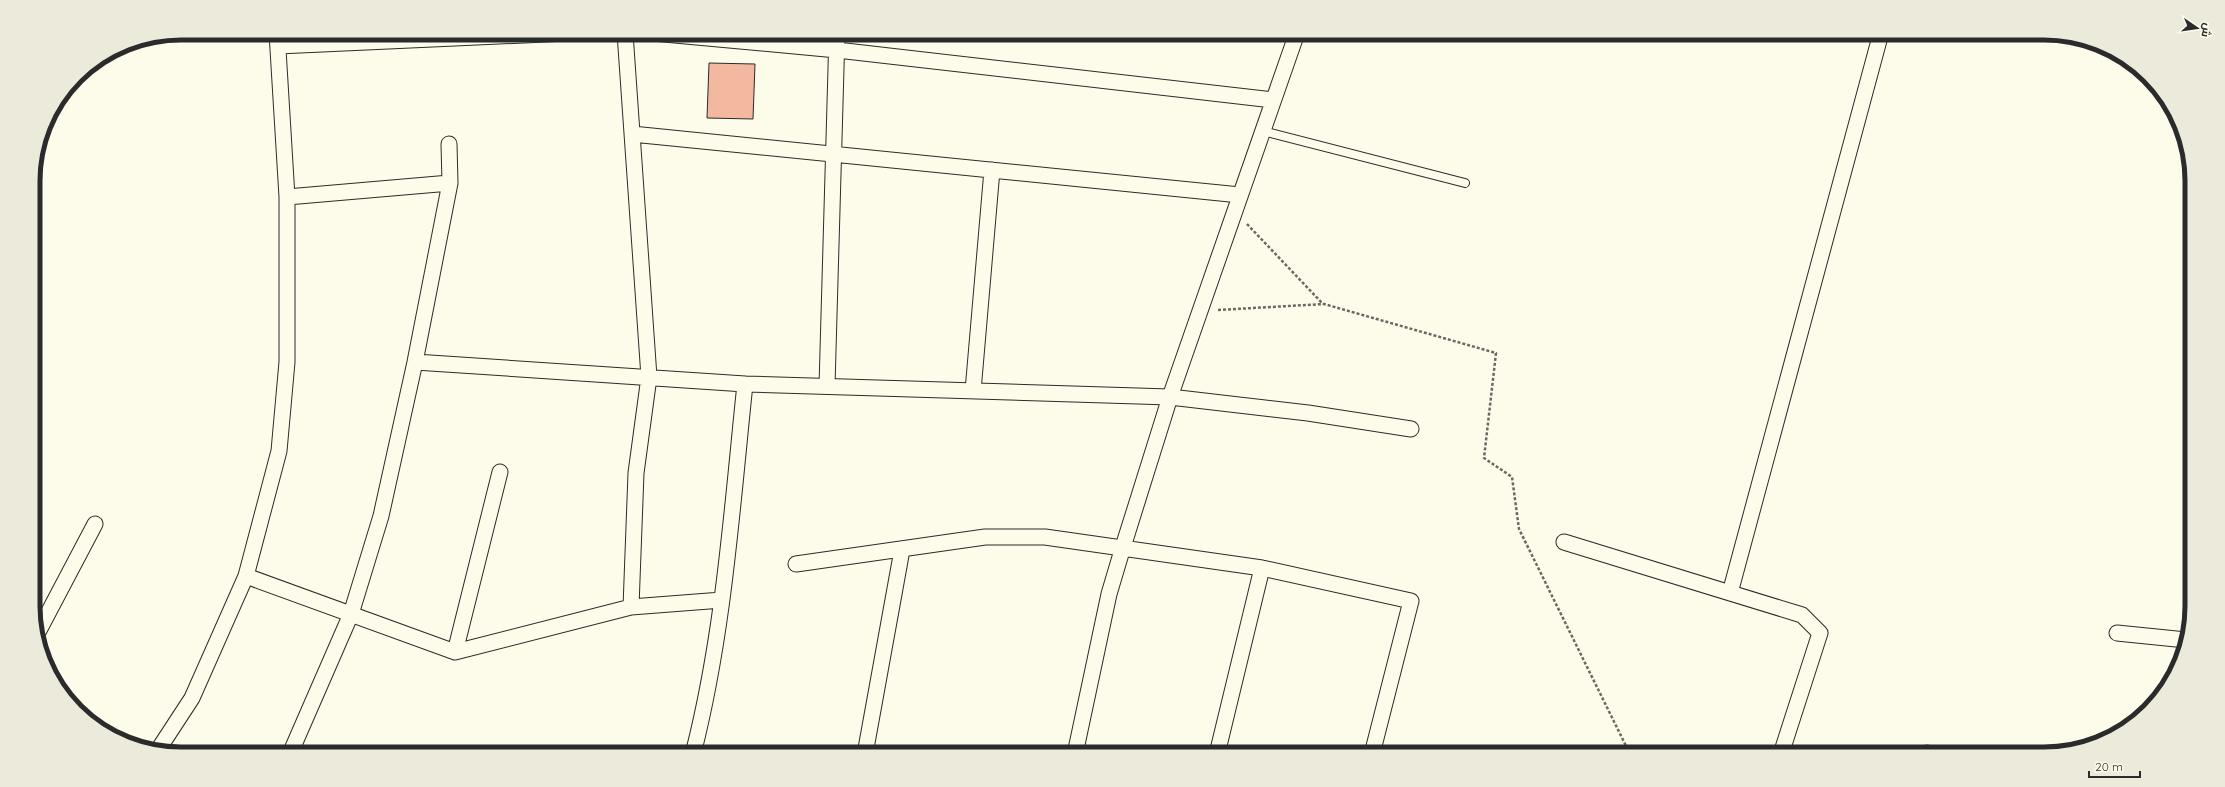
<svg xmlns="http://www.w3.org/2000/svg" width="2225" height="787" viewBox="0 0 2225 787" font-family="Quicksand,Cairo,sans-serif">
  <rect width="100%" height="100%" fill="#fdfbea"/>
  <path fill="#f2b8a0" stroke="#2b2b2b" d="M 709,63 L 755,64 L 753,119 L 707,118 Z"/>
  <g fill="none" stroke-linecap="round" stroke-linejoin="round">
    <defs>
      <path id="service" d="M 1263,131 L 1465,183
        M 591,754 L 591,753"/>
      <path id="minor" d="M 625,33 L 649,377 L 636,473 L 631,607
        M 653,33 L 837,50 L 1273,100
        M 278,46 L 567,33
        M 632,134 L 1240,195
        M 287,197 L 450,183
        M 415,362 L 745,384 L 1170,397 L 1308,413 L 1411,429
        M 827,386 L 837,33
        M 973,391 L 992,170
        M 1564,542 L 1802,615 L 1820,633 L 1781,754
        M 796,564 L 985,537 L 1045,537 L 1262,568 L 1411,601 L 1372,754
        M 246,576 L 455,652 L 631,607 L 722,600
        M 1730,593 L 1881,33
        M 2117,633 L 2186,640
        M 36,636 L 95,524
        M 455,652 L 500,472
        M 158,750 L 192,698 L 246,576 L 279,451 L 287,362 L 287,197 L 277,33
        M 290,754 L 351,614 L 381,516 L 415,362 L 450,183 L 449,144
        M 693,754 C 724,633 732,507 745,384
        M 865,754 L 902,550
        M 1075,754 L 1109,594 L 1123,547 L 1170,397 L 1297,33
        M 1217,754 L 1262,568
        M 1927,754 L 1927,753"/>
    </defs>
    <use href="#service" stroke="#2b2b2b" stroke-width="10"/>
    <use href="#minor" stroke="#2b2b2b" stroke-width="17"/>
    <path stroke="#6a6964" stroke-width="2.5" stroke-dasharray="3 2" stroke-linecap="butt" d="M 1247,224 L 1323,304
      M 1218,310 L 1324,304 L 1496,353 L 1484,458 L 1512,477 L 1519,529 L 1630,754"/>
    <use href="#service" stroke="#fdfbea" stroke-width="8"/>
    <use href="#minor" stroke="#fdfbea" stroke-width="15"/>
  </g>
  <path d="M0 0H2225V787H0ZM181 40H2044A141 141 0 0 1 2185 181V606A141 141 0 0 1 2044 747H181A141 141 0 0 1 40 606V181A141 141 0 0 1 181 40Z" fill="#eceadb" fill-rule="evenodd"/>
  <path fill="none" stroke="#2b2b2b" stroke-width="5" d="M181 40H2044A141 141 0 0 1 2185 181V606A141 141 0 0 1 2044 747H181A141 141 0 0 1 40 606V181A141 141 0 0 1 181 40Z"/>
  <g transform="translate(2197 28) rotate(103)" stroke="#fdfbea" stroke-width="3" paint-order="stroke">
  <path d="M0-3L7 15L0 10L-7 15Z" fill="#2b2b2b"/>
  <text y="-6" font-size="11" font-weight="bold" text-anchor="middle" fill="#2b2b2b">ش</text>
  </g>
  <path d="M2089 771v6h51v-6" fill="none" stroke="#2b2b2b" stroke-width="2"/>
  <text x="2095" y="771" font-size="12" fill="#2b2b2b" stroke="#fdfbea" stroke-width="3" paint-order="stroke">20 m</text>
</svg>
